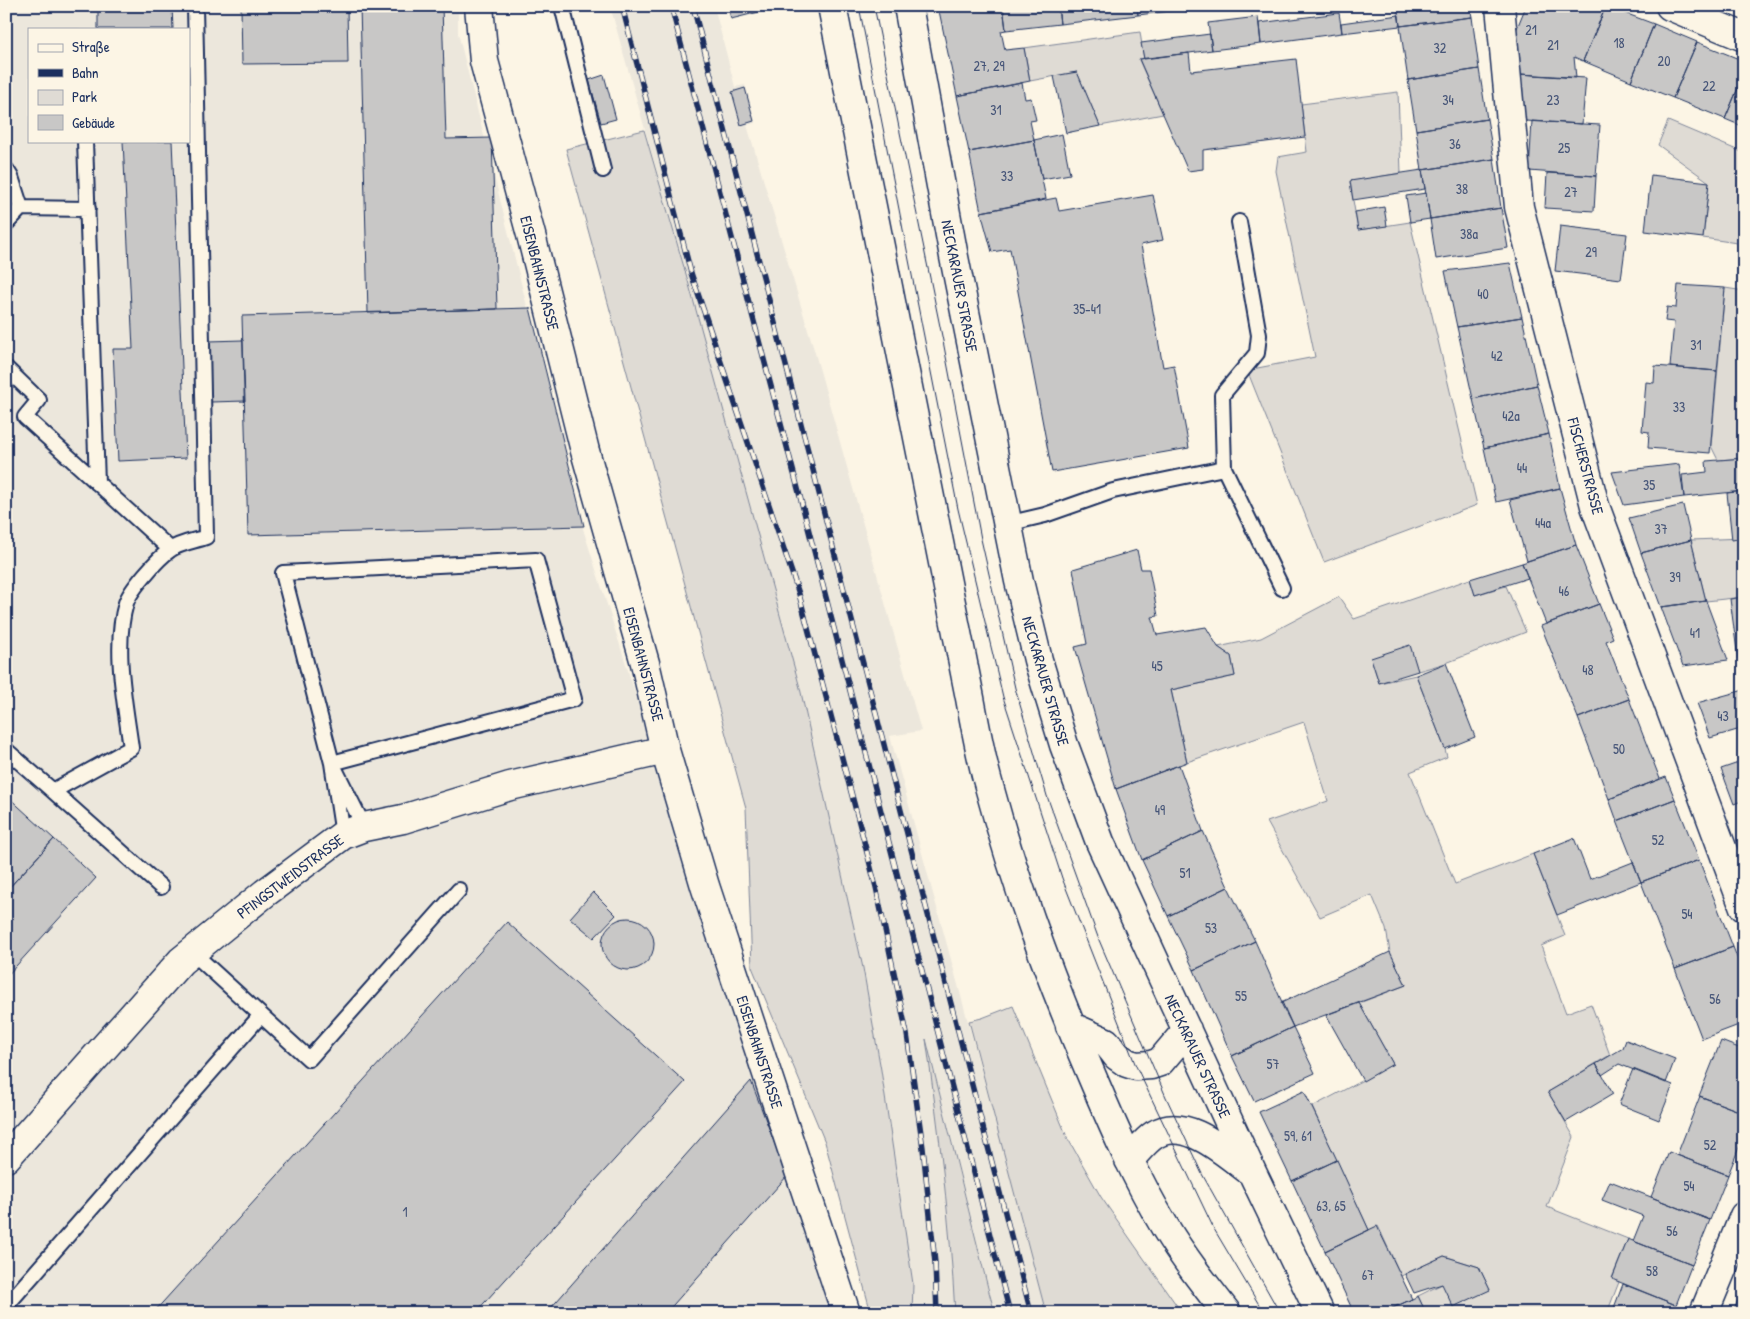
<svg xmlns="http://www.w3.org/2000/svg" width="1750" height="1319" viewBox="0 0 1750 1319" font-family="'Patrick Hand',sans-serif">
  <rect width="100%" height="100%" fill="#fcf5e5"/>
  <filter id="ink" filterUnits="userSpaceOnUse"><feTurbulence type="fractalNoise" baseFrequency=".02" numOctaves="2"/><feDisplacementMap in="SourceGraphic" scale="10" xChannelSelector="R" yChannelSelector="G"/><feConvolveMatrix kernelMatrix="1 2 1 2 8 2 1 2 1" color-interpolation-filters="sRGB"/></filter>
  <g filter="url(#ink)">
    <path fill="#ece7dc" fill-rule="evenodd" d="M 6,6 L 458,6 L 458,33 L 584,532 L 825,1291 L 829,1313 L 6,1313 ZM 29,29 L 189,29 L 189,141 L 29,141 Z
      M 610,6 L 714,6 L 735,87 L 745,85 L 755,123 L 747,125 L 815,353 L 921,731 L 890,736 L 1012,1183 L 1046,1313 L 995,1313 L 928,1046 L 941,1147 L 952,1263 L 955,1313 L 912,1313 L 913,1284 L 881,1070 L 863,968 L 800,688 L 688,281 Z"/>
    <path fill="#dfdbd4" stroke="#7d8599" d="M 1140,32 L 1144,59 L 1139,60 L 1163,114 L 1100,126 L 1077,72 L 1030,81 L 1024,48 Z
      M 1398,92 L 1401,173 L 1350,182 L 1358,230 L 1410,222 L 1477,505 L 1324,562 L 1247,370 L 1315,357 L 1276,171 L 1278,157 L 1307,152 L 1301,104 Z
      M 1668,121 L 1744,153 L 1744,244 L 1703,238 L 1709,182 L 1658,145 Z
      M 644,130 L 688,281 L 800,688 L 863,968 L 881,1070 L 913,1284 L 912,1313 L 871,1313 L 825,1142 L 752,967 L 746,808 L 566,149 Z
      M 1725,288 L 1744,291 L 1744,458 L 1718,460 L 1711,446 Z
      M 1744,538 L 1744,597 L 1706,601 L 1691,540 Z
      M 1470,579 L 1475,595 L 1506,586 L 1526,632 L 1446,663 L 1418,671 L 1371,658 L 1379,683 L 1416,675 L 1445,749 L 1447,757 L 1410,772 L 1455,884 L 1533,854 L 1565,936 L 1541,946 L 1566,1013 L 1591,1004 L 1610,1055 L 1548,1092 L 1574,1137 L 1547,1207 L 1628,1239 L 1612,1278 L 1619,1282 L 1607,1313 L 1426,1313 L 1418,1296 L 1442,1284 L 1490,1290 L 1479,1267 L 1444,1256 L 1401,1276 L 1378,1226 L 1369,1230 L 1312,1107 L 1393,1064 L 1359,1003 L 1406,985 L 1390,952 L 1386,929 L 1372,895 L 1320,917 L 1267,822 L 1328,801 L 1304,722 L 1187,762 L 1171,690 L 1235,676 L 1231,656 L 1218,647 L 1261,638 L 1339,597 L 1354,619 Z
      M 1013,1006 L 1067,1137 L 1101,1197 L 1182,1313 L 1046,1313 L 969,1021 L 982,1018 Z
      M 926,1039 L 989,1292 L 995,1313 L 955,1313 C 950,1221 939,1130 926,1039 Z"/>
    <path fill="#c8c7c6" stroke="#1b2f5e" d="M 98,6 L 172,6 L 173,29 L 98,29 Z
      M 241,6 L 347,6 L 348,63 L 242,64 Z
      M 360,6 L 442,6 L 446,139 L 492,138 L 497,309 L 368,313 Z
      M 728,6 L 779,6 L 779,7 L 731,19 Z
      M 938,6 L 1003,6 L 1006,30 L 1001,31 L 1005,50 L 1024,48 L 1030,81 L 957,96 Z
      M 1003,6 L 1058,6 L 1060,24 L 1006,30 Z
      M 1058,6 L 1137,6 L 1138,15 L 1060,24 Z
      M 1137,6 L 1211,6 L 1138,15 Z
      M 1397,6 L 1470,6 L 1472,17 L 1400,26 Z
      M 1526,6 L 1606,6 L 1583,61 L 1574,57 L 1576,78 L 1520,74 L 1515,33 Z
      M 1606,6 L 1654,24 L 1631,81 L 1583,61 Z
      M 1339,13 L 1342,33 L 1261,44 L 1259,23 Z
      M 1399,15 L 1400,26 L 1342,33 L 1341,23 Z
      M 1258,17 L 1261,44 L 1212,50 L 1208,23 Z
      M 1472,17 L 1479,69 L 1408,80 L 1400,26 Z
      M 1654,24 L 1697,42 L 1673,98 L 1631,81 Z
      M 1210,34 L 1212,50 L 1144,59 L 1141,43 Z
      M 1697,42 L 1744,61 L 1744,74 L 1725,119 L 1673,98 Z
      M 1189,53 L 1191,71 L 1296,59 L 1305,137 L 1203,150 L 1203,169 L 1188,171 L 1139,59 Z
      M 1479,69 L 1487,119 L 1416,130 L 1408,80 Z
      M 1077,72 L 1100,126 L 1066,133 L 1054,76 Z
      M 1520,74 L 1586,78 L 1582,124 L 1525,121 Z
      M 1744,74 L 1744,127 L 1725,119 Z
      M 604,75 L 616,119 L 601,123 L 589,80 Z
      M 1022,83 L 1025,99 L 1031,98 L 1036,120 L 1030,121 L 1034,140 L 969,152 L 957,96 Z
      M 745,88 L 754,121 L 741,125 L 732,92 Z
      M 1487,119 L 1494,159 L 1422,170 L 1416,130 Z
      M 1532,121 L 1600,125 L 1596,176 L 1529,171 Z
      M 1062,134 L 1070,174 L 1042,179 L 1034,140 Z
      M 1034,140 L 1046,199 L 981,212 L 969,152 Z
      M 123,141 L 172,141 L 186,458 L 118,461 L 113,349 L 133,349 Z
      M 1494,159 L 1501,208 L 1430,219 L 1422,170 Z
      M 1422,170 L 1425,189 L 1353,200 L 1350,181 Z
      M 1547,173 L 1596,176 L 1594,211 L 1545,208 Z
      M 1651,175 L 1709,182 L 1703,238 L 1645,231 Z
      M 1426,193 L 1430,219 L 1410,222 L 1406,196 Z
      M 1153,195 L 1163,240 L 1141,245 L 1163,367 L 1174,365 L 1189,448 L 1052,472 L 1010,249 L 992,252 L 981,212 L 1056,198 L 1059,211 Z
      M 1384,207 L 1387,226 L 1358,230 L 1355,212 Z
      M 1501,208 L 1508,248 L 1436,259 L 1430,219 Z
      M 1560,226 L 1627,234 L 1621,279 L 1555,271 Z
      M 1510,263 L 1522,317 L 1457,327 L 1445,271 Z
      M 1678,285 L 1725,288 L 1717,371 L 1670,367 L 1674,322 L 1665,321 L 1667,307 L 1676,308 Z
      M 530,308 L 584,526 L 248,535 L 242,316 Z
      M 1522,317 L 1537,385 L 1473,399 L 1457,327 Z
      M 243,340 L 245,401 L 211,402 L 209,341 Z
      M 1655,366 L 1717,371 L 1710,453 L 1648,448 L 1649,432 L 1642,431 L 1646,382 L 1654,383 Z
      M 1537,385 L 1549,434 L 1484,448 L 1473,399 Z
      M 1549,434 L 1560,488 L 1496,502 L 1484,448 Z
      M 1744,458 L 1744,491 L 1684,497 L 1682,475 L 1707,472 L 1706,461 Z
      M 1679,464 L 1684,497 L 1624,505 L 1612,472 Z
      M 1560,488 L 1576,545 L 1527,561 L 1510,500 Z
      M 1744,491 L 1744,538 L 1732,540 L 1727,493 Z
      M 1683,505 L 1691,540 L 1641,553 L 1629,518 Z
      M 1691,540 L 1706,601 L 1661,607 L 1641,553 Z
      M 1576,545 L 1599,604 L 1546,624 L 1522,563 Z
      M 1137,550 L 1141,569 L 1149,569 L 1158,616 L 1152,617 L 1157,635 L 1206,627 L 1218,647 L 1231,656 L 1235,676 L 1171,690 L 1187,762 L 1116,789 L 1075,647 L 1087,644 L 1073,569 Z
      M 1522,563 L 1528,578 L 1475,595 L 1470,579 Z
      M 1744,597 L 1744,658 L 1738,659 L 1730,599 Z
      M 1706,601 L 1728,660 L 1683,666 L 1661,607 Z
      M 1599,604 L 1613,638 L 1606,641 L 1629,699 L 1578,718 L 1541,626 Z
      M 1410,645 L 1418,671 L 1379,683 L 1371,658 Z
      M 1446,663 L 1475,737 L 1445,749 L 1416,675 Z
      M 1744,690 L 1744,728 L 1710,738 L 1697,703 Z
      M 1629,699 L 1660,779 L 1609,799 L 1578,718 Z
      M 1744,761 L 1744,800 L 1734,804 L 1721,769 Z
      M 1179,765 L 1203,831 L 1142,860 L 1116,789 Z
      M 1666,777 L 1675,799 L 1617,821 L 1609,799 Z
      M 6,795 L 54,839 L 6,891 Z
      M 1675,799 L 1699,860 L 1641,882 L 1617,821 Z
      M 1203,831 L 1228,887 L 1168,916 L 1142,860 Z
      M 1574,838 L 1590,879 L 1633,862 L 1641,882 L 1557,915 L 1533,854 Z
      M 54,839 L 96,878 L 6,977 L 6,891 Z
      M 1699,860 L 1733,947 L 1675,969 L 1641,882 Z
      M 1228,887 L 1255,941 L 1194,970 L 1168,916 Z
      M 593,892 L 616,915 L 594,938 L 570,918 Z
      M602 944a26 26 0 1 1 52 0a26 26 0 1 1-52 0Z
      M 507,922 L 685,1082 L 475,1313 L 153,1313 Z
      M 1255,941 L 1293,1027 L 1232,1056 L 1194,970 Z
      M 1733,947 L 1744,975 L 1744,1023 L 1702,1039 L 1675,969 Z
      M 1390,952 L 1406,985 L 1293,1027 L 1281,1003 Z
      M 1359,1003 L 1393,1064 L 1363,1081 L 1326,1015 Z
      M 1293,1027 L 1315,1073 L 1254,1101 L 1232,1056 Z
      M 1626,1040 L 1675,1059 L 1666,1083 L 1619,1064 L 1602,1075 L 1596,1064 L 1623,1048 Z
      M 1721,1041 L 1744,1050 L 1744,1113 L 1699,1096 Z
      M 1596,1064 L 1613,1094 L 1566,1122 L 1548,1092 Z
      M 1633,1069 L 1673,1085 L 1659,1120 L 1619,1104 Z
      M 751,1081 L 787,1176 L 666,1313 L 552,1313 L 549,1310 Z
      M 1304,1091 L 1337,1160 L 1292,1181 L 1259,1112 Z
      M 1700,1096 L 1744,1113 L 1744,1135 L 1728,1175 L 1677,1155 Z
      M 1669,1152 L 1728,1175 L 1710,1220 L 1651,1197 Z
      M 1337,1160 L 1369,1230 L 1325,1251 L 1292,1181 Z
      M 1610,1181 L 1710,1220 L 1692,1264 L 1633,1241 L 1643,1216 L 1602,1200 Z
      M 1377,1226 L 1412,1299 L 1382,1313 L 1354,1313 L 1325,1251 Z
      M 1628,1239 L 1692,1264 L 1676,1305 L 1612,1279 Z
      M 1444,1256 L 1479,1267 L 1490,1290 L 1453,1307 L 1442,1284 L 1414,1293 L 1405,1274 Z
      M 1623,1284 L 1676,1305 L 1673,1313 L 1612,1313 Z
      M 1741,1292 L 1744,1293 L 1744,1313 L 1733,1313 Z
      M 1418,1296 L 1426,1313 L 1382,1313 L 1412,1299 Z"/>
    <g fill="none" stroke-linecap="round" stroke-linejoin="round">
      <defs>
        <path id="lane" d="M 562,6 L 603,170
          M 85,141 L 97,483
          M 6,169 L 11,177 L 21,208 L 6,224
          M 21,208 L 88,209
          M 1239,222 L 1259,335 L 1257,353 L 1222,395 L 1224,468 L 1282,588
          M 6,368 L 39,400 L 25,417 L 170,549
          M 1007,524 L 1045,515 L 1113,491 L 1224,468
          M 6,750 L 53,791
          M 343,835 L 332,763 L 283,573 L 536,560 L 574,699 L 332,763 L 364,827
          M 161,887 L 53,791 L 131,748 C 125,703 113,647 126,603 C 130,590 158,558 170,550 C 179,543 195,541 206,537 L 195,6
          M 192,952 L 309,1059 L 459,890
          M 6,1306 L 261,1015"/>
        <path id="street" d="M 479,6 L 484,61 L 531,235 L 585,451 L 645,663 L 665,750 L 705,886 L 846,1313
          M 1500,6 L 1519,207 L 1595,506 L 1744,907
          M 1670,6 L 1744,37
          M 6,1158 L 181,961 L 265,893 L 343,835 L 364,827 L 403,819 L 510,786 L 665,750
          M 1704,1313 L 1744,1216"/>
        <path id="primary" d="M 832,6 L 970,698 C 975,725 980,753 987,779 C 1014,880 1050,979 1091,1074 C 1113,1126 1136,1179 1165,1227 C 1183,1257 1205,1285 1227,1313
          M 908,6 L 954,257 L 1019,581 L 1038,660 L 1064,745 L 1100,842 L 1252,1172 L 1320,1313
          M 1070,1026 L 1106,1042 L 1117,1056 L 1127,1063 L 1136,1066 L 1151,1065 L 1160,1062 L 1187,1030
          M 1129,1160 C 1137,1152 1145,1141 1154,1135 C 1186,1115 1225,1153 1250,1171"/>
      </defs>
      <use href="#lane" stroke="#1b2f5e" stroke-width="18"/>
      <use href="#street" stroke="#1b2f5e" stroke-width="31"/>
      <use href="#primary" stroke="#1b2f5e" stroke-width="31"/>
      <use href="#lane" stroke="#fcf5e5" stroke-width="14"/>
      <use href="#street" stroke="#fcf5e5" stroke-width="28"/>
      <use href="#primary" stroke="#fcf5e5" stroke-width="28"/>
      <path stroke="#1b2f5e" stroke-width="1" d="M 859,6 L 958,509 L 1003,697 L 1062,878 L 1136,1066 L 1214,1229 L 1264,1313
        M 874,6 L 943,341 L 981,539 L 1015,688 L 1047,796 L 1099,940 L 1166,1097 L 1202,1174 L 1280,1313"/>
      <defs>
        <path id="rail" d="M 622,6 L 691,273 L 799,594 L 876,887 L 907,1034 L 923,1148 L 935,1263 L 937,1313
          M 671,6 L 802,504 L 1010,1313
          M 693,6 L 1031,1313"/>
      </defs>
      <use href="#rail" stroke="#1b2f5e" stroke-width="5.5"/>
      <use href="#rail" stroke="#fcf5e5" stroke-width="4" stroke-dasharray="11" stroke-linecap="butt"/>
    </g>
  </g>
  <g text-anchor="middle" stroke-width="4" stroke-linejoin="round" paint-order="stroke">
    <g font-size="14" fill="#465578">
      <text x="1531" y="35">21</text>
      <text x="1619" y="48">18</text>
      <text x="1553" y="50">21</text>
      <text x="1440" y="53">32</text>
      <text x="1664" y="66">20</text>
      <text x="989" y="71">27, 29</text>
      <text x="1709" y="91">22</text>
      <text x="1448" y="105">34</text>
      <text x="1553" y="105">23</text>
      <text x="996" y="115">31</text>
      <text x="1455" y="149">36</text>
      <text x="1564" y="153">25</text>
      <text x="1007" y="181">33</text>
      <text x="1462" y="194">38</text>
      <text x="1571" y="197">27</text>
      <text x="1469" y="239">38a</text>
      <text x="1591" y="257">29</text>
      <text x="1483" y="299">40</text>
      <text x="1087" y="314">35-41</text>
      <text x="1696" y="350">31</text>
      <text x="1497" y="361">42</text>
      <text x="1679" y="412">33</text>
      <text x="1511" y="421">42a</text>
      <text x="1522" y="473">44</text>
      <text x="1649" y="490">35</text>
      <text x="1543" y="528">44a</text>
      <text x="1661" y="534">37</text>
      <text x="1675" y="582">39</text>
      <text x="1564" y="596">46</text>
      <text x="1695" y="638">41</text>
      <text x="1157" y="671">45</text>
      <text x="1588" y="675">48</text>
      <text x="1723" y="721">43</text>
      <text x="1619" y="754">50</text>
      <text x="1160" y="815">49</text>
      <text x="1658" y="845">52</text>
      <text x="1185" y="878">51</text>
      <text x="1687" y="919">54</text>
      <text x="1211" y="933">53</text>
      <text x="1241" y="1001">55</text>
      <text x="1715" y="1004">56</text>
      <text x="1273" y="1069">57</text>
      <text x="1298" y="1141">59, 61</text>
      <text x="1710" y="1150">52</text>
      <text x="1689" y="1191">54</text>
      <text x="1331" y="1211">63, 65</text>
      <text x="405" y="1217">1</text>
      <text x="1672" y="1236">56</text>
      <text x="1652" y="1276">58</text>
      <text x="1368" y="1280">67</text>
    </g>
    <g font-size="16" fill="#1b2f5e" stroke="#fcf5e5">
      <text transform="translate(540 273) rotate(76)" y="6">EISENBAHNSTRASSE</text>
      <text transform="translate(960 286) rotate(79)" y="6">NECKARAUER STRASSE</text>
      <text transform="translate(1586 466) rotate(75)" y="6">FISCHERSTRASSE</text>
      <text transform="translate(644 664) rotate(75)" y="6">EISENBAHNSTRASSE</text>
      <text transform="translate(1046 681) rotate(74)" y="6">NECKARAUER STRASSE</text>
      <text transform="translate(290 876) rotate(-37)" y="6">PFINGSTWEIDSTRASSE</text>
      <text transform="translate(760 1052) rotate(72)" y="6">EISENBAHNSTRASSE</text>
      <text transform="translate(1198 1056) rotate(65)" y="6">NECKARAUER STRASSE</text>
    </g>
  </g>
  <rect width="1750" height="1319" fill="none" stroke="#fcf5e5" stroke-width="25"/>
  <rect x="12" y="12" width="1725" height="1294" fill="none" stroke="#1b2f5e" stroke-width="2" filter="url(#ink)"/>
  <rect x="28" y="28" width="162" height="115" fill="#fcf5e5" stroke="#a2a6af"/>
  <rect x="38" y="44" width="25" height="8" fill="#fcf5e5" stroke="#a2a6af"/>
  <text x="72" y="52" font-size="15" fill="#1b2f5e">Straße</text>
  <rect x="38" y="69" width="25" height="8" fill="#1b2f5e" stroke="#a2a6af"/>
  <text x="72" y="78" font-size="15" fill="#1b2f5e">Bahn</text>
  <rect x="38" y="90" width="25" height="15" fill="#dfdbd4" stroke="#a2a6af"/>
  <text x="72" y="102" font-size="15" fill="#1b2f5e">Park</text>
  <rect x="38" y="115" width="25" height="15" fill="#c8c7c6" stroke="#a2a6af"/>
  <text x="72" y="128" font-size="15" fill="#1b2f5e">Gebäude</text>
</svg>
